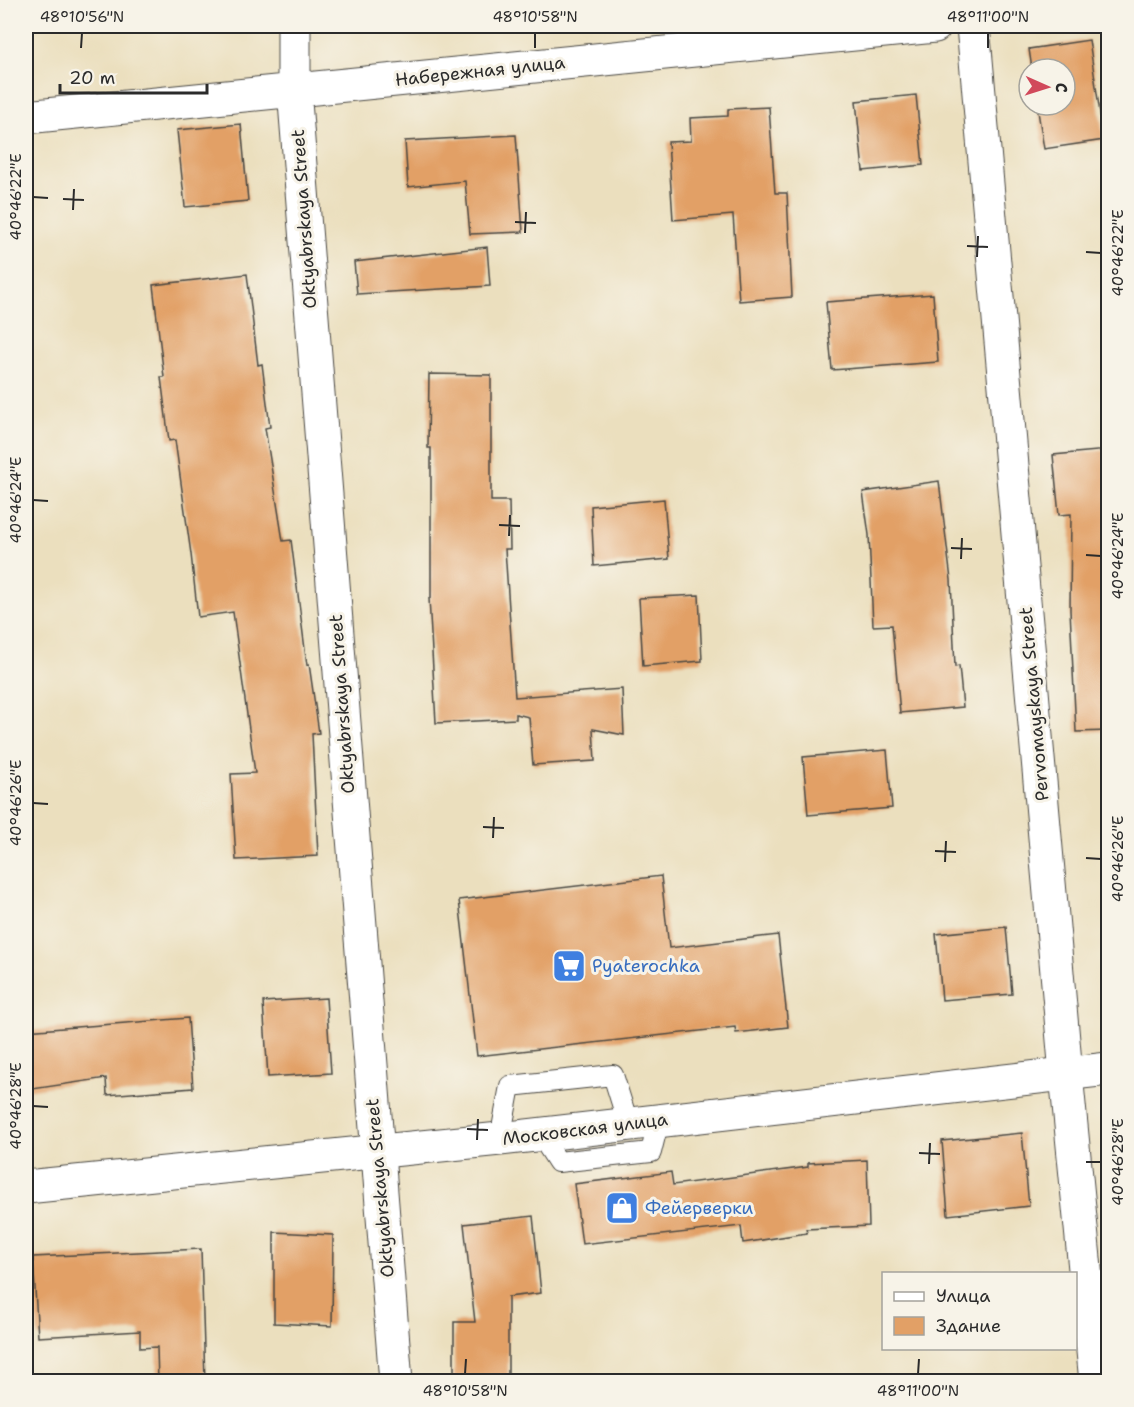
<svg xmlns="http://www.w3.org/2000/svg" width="1134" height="1407" viewBox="0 0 1134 1407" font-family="'Shantell Sans',sans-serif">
  <rect width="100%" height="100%" fill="#f7f3e8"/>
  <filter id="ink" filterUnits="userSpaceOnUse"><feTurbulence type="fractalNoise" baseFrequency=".0167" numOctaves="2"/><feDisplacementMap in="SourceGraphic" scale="12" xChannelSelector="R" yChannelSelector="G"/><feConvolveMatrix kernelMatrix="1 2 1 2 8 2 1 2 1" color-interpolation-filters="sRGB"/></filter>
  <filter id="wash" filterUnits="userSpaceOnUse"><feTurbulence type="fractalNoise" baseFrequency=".008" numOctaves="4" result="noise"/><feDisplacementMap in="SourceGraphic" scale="24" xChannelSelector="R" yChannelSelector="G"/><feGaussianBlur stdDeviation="1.35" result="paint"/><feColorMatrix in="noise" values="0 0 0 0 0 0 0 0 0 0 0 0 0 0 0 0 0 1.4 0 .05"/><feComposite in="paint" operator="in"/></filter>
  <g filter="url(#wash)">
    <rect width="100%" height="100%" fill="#ebdfbe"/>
    <g id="blocks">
      <path fill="#e2a066" d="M 1089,40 L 1104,140 L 1044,149 L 1037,105 L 1065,105 L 1065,69 L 1032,69 L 1029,49 Z
        M 916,95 L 923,165 L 863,171 L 856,101 Z
        M 769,107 L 775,193 L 787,193 L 792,297 L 739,301 L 733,215 L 673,220 L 668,142 L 691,141 L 690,118 L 728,116 L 728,109 Z
        M 241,124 L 248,201 L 185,207 L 177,130 Z
        M 516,135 L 523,232 L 470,234 L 465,181 L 408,187 L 405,141 Z
        M 487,247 L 490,286 L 357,294 L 354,262 Z
        M 247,274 L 258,365 L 262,364 L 270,427 L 265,428 L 283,541 L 291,540 L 307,665 L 309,664 L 319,733 L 312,734 L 318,856 L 236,860 L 231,774 L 255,773 L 233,612 L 198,617 L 191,554 L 175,440 L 169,441 L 161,377 L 164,377 L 153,285 Z
        M 933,294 L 938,362 L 832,370 L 826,302 Z
        M 429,374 L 491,375 L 491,501 L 509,501 L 510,549 L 505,549 L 515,697 L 622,689 L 624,735 L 593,729 L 595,761 L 533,765 L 529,717 L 516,714 L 516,719 L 436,723 L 429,598 L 431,598 L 431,448 L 428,448 Z
        M 1108,450 L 1108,731 L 1076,732 L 1070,610 L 1071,514 L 1059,515 L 1053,455 Z
        M 939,481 L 951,580 L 955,667 L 959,666 L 963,707 L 900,713 L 892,625 L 873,626 L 869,535 L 863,492 Z
        M 664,499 L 669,559 L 594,566 L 591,506 Z
        M 699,595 L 702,661 L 643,666 L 639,598 Z
        M 887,750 L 892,808 L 808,815 L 803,757 Z
        M 661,876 L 669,948 L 778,935 L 788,1027 L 736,1033 L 735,1027 L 477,1056 L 459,900 Z
        M 1006,927 L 1012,994 L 942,1000 L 936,934 Z
        M 326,998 L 331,1073 L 268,1077 L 263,1002 Z
        M 188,1018 L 193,1088 L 107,1095 L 106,1078 L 26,1090 L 26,1031 Z
        M 1022,1133 L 1029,1206 L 948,1215 L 942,1141 Z
        M 867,1160 L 869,1226 L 806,1229 L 807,1233 L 743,1243 L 741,1226 L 582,1244 L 574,1184 L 671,1172 L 673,1185 L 808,1167 L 808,1163 Z
        M 533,1216 L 541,1293 L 508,1297 L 508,1382 L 454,1382 L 454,1322 L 475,1322 L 464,1224 Z
        M 274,1232 L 333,1235 L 332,1326 L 274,1323 Z
        M 201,1249 L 205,1382 L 158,1382 L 157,1347 L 140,1348 L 140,1331 L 38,1337 L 33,1257 Z"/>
    </g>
  </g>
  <g filter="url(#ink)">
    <use href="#blocks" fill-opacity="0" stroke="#484641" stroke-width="1.5"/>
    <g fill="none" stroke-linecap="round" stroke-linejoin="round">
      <defs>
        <path id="lane" d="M 699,26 L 701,49
          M 540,1134 L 558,1162 L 651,1152 L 659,1120
          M 500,1139 L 510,1086 L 613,1075 L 628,1123"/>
        <path id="street" d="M 294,26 L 294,89 L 396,1382
          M 973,26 L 1066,1074 L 1096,1382
          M 26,117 L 935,26"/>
        <path id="secondary" d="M 26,1187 L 500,1139 L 1108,1069"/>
      </defs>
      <use href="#lane" stroke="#484641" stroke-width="22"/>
      <use href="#street" stroke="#484641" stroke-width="35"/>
      <use href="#secondary" stroke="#484641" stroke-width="35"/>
      <use href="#lane" stroke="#fff" stroke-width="20"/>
      <use href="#street" stroke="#fff" stroke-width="33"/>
      <use href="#secondary" stroke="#fff" stroke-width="33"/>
    </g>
  </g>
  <path fill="none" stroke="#2b2b2b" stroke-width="2" d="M 81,48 L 82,33M 535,48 L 535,33M 988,48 L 988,33M 33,197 L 48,198M 63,199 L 84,200M 73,210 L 74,189M 515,222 L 536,223M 525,233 L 526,212M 967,246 L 988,247M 1086,252 L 1101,253M 977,257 L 978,236M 33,500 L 48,501M 499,525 L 520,526M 509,536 L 510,515M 951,548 L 972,549M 1086,555 L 1101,556M 961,559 L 962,538M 33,803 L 48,804M 483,827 L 504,828M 493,838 L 494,817M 935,851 L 956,852M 1086,858 L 1101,859M 945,862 L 946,841M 33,1106 L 48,1107M 467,1129 L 488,1130M 477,1140 L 478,1119M 919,1153 L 940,1154M 1086,1162 L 1101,1162M 929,1164 L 930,1143M 465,1374 L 466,1359M 918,1374 L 919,1359"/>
  <defs>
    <symbol id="supermarket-square" viewBox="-11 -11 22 22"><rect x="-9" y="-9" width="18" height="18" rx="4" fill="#3f7fe0" stroke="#f7f3e8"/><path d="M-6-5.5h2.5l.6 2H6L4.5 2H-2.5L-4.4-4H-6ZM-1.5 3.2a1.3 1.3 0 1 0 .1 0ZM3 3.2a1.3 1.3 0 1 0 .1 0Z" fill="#fff"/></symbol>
    <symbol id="shop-square" viewBox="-11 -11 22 22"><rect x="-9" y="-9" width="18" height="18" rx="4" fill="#3f7fe0" stroke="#f7f3e8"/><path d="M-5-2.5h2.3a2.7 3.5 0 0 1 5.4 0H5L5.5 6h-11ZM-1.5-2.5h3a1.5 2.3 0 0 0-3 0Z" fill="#fff"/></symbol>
  </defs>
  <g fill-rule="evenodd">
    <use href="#supermarket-square" x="550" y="947" width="38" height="38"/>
    <use href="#shop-square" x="603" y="1189" width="38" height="38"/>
  </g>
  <g text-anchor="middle" stroke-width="6" stroke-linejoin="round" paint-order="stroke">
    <g font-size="18" fill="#2b2b2b" stroke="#f7f3e8">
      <text transform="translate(480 71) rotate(-6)" y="6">Набережная улица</text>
      <text transform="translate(304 219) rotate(-94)" y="6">Oktyabrskaya Street</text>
      <text transform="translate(342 704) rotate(-94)" y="6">Oktyabrskaya Street</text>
      <text transform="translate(1034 704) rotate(-95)" y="6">Pervomayskaya Street</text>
      <text transform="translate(585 1129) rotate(-7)" y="6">Московская улица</text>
      <text transform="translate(380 1188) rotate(-95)" y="6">Oktyabrskaya Street</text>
    </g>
    <g font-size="18" fill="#366cbe" stroke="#f7f3e8" text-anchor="start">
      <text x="592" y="972">Pyaterochka</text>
      <text x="645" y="1214">Фейерверки</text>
    </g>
  </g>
  <rect width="1134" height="1407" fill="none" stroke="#f7f3e8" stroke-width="66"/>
  <rect x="882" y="1272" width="195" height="78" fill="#f7f3e8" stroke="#a5a39c" stroke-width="1.5"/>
  <rect x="894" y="1292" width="30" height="9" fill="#ffffff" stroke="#a5a39c" stroke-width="1.5"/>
  <text x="936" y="1302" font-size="18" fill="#2b2b2b">Улица</text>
  <rect x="894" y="1317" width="30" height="18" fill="#e2a066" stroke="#a5a39c" stroke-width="1.5"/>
  <text x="936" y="1332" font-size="18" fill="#2b2b2b">Здание</text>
  <g transform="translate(1047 87) rotate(93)"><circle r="28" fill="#f7f3e8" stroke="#a5a39c" stroke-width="1.5"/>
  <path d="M0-4.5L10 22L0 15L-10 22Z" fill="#d1495b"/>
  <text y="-9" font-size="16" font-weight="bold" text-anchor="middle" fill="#2b2b2b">С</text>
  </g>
  <path d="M60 84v9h147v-9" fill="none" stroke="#2b2b2b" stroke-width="3"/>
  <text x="69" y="84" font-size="18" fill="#2b2b2b" stroke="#f7f3e8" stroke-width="4.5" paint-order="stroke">20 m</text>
  <rect x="33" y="33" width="1068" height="1341" fill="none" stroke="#2b2b2b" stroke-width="2"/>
  <g font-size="15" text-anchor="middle" fill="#2b2b2b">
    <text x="82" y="22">48°10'56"N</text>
    <text x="535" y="22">48°10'58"N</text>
    <text x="988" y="22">48°11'00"N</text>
    <text transform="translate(16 197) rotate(-90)" y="5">40°46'22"E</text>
    <text transform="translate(1118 253) rotate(-90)" y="5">40°46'22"E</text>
    <text transform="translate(16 500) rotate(-90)" y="5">40°46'24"E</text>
    <text transform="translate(1118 556) rotate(-90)" y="5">40°46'24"E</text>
    <text transform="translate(16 803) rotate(-90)" y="5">40°46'26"E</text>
    <text transform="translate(1118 859) rotate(-90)" y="5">40°46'26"E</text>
    <text transform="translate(16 1106) rotate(-90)" y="5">40°46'28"E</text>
    <text transform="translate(1118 1162) rotate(-90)" y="5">40°46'28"E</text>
    <text x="465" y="1396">48°10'58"N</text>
    <text x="918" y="1396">48°11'00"N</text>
  </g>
</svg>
